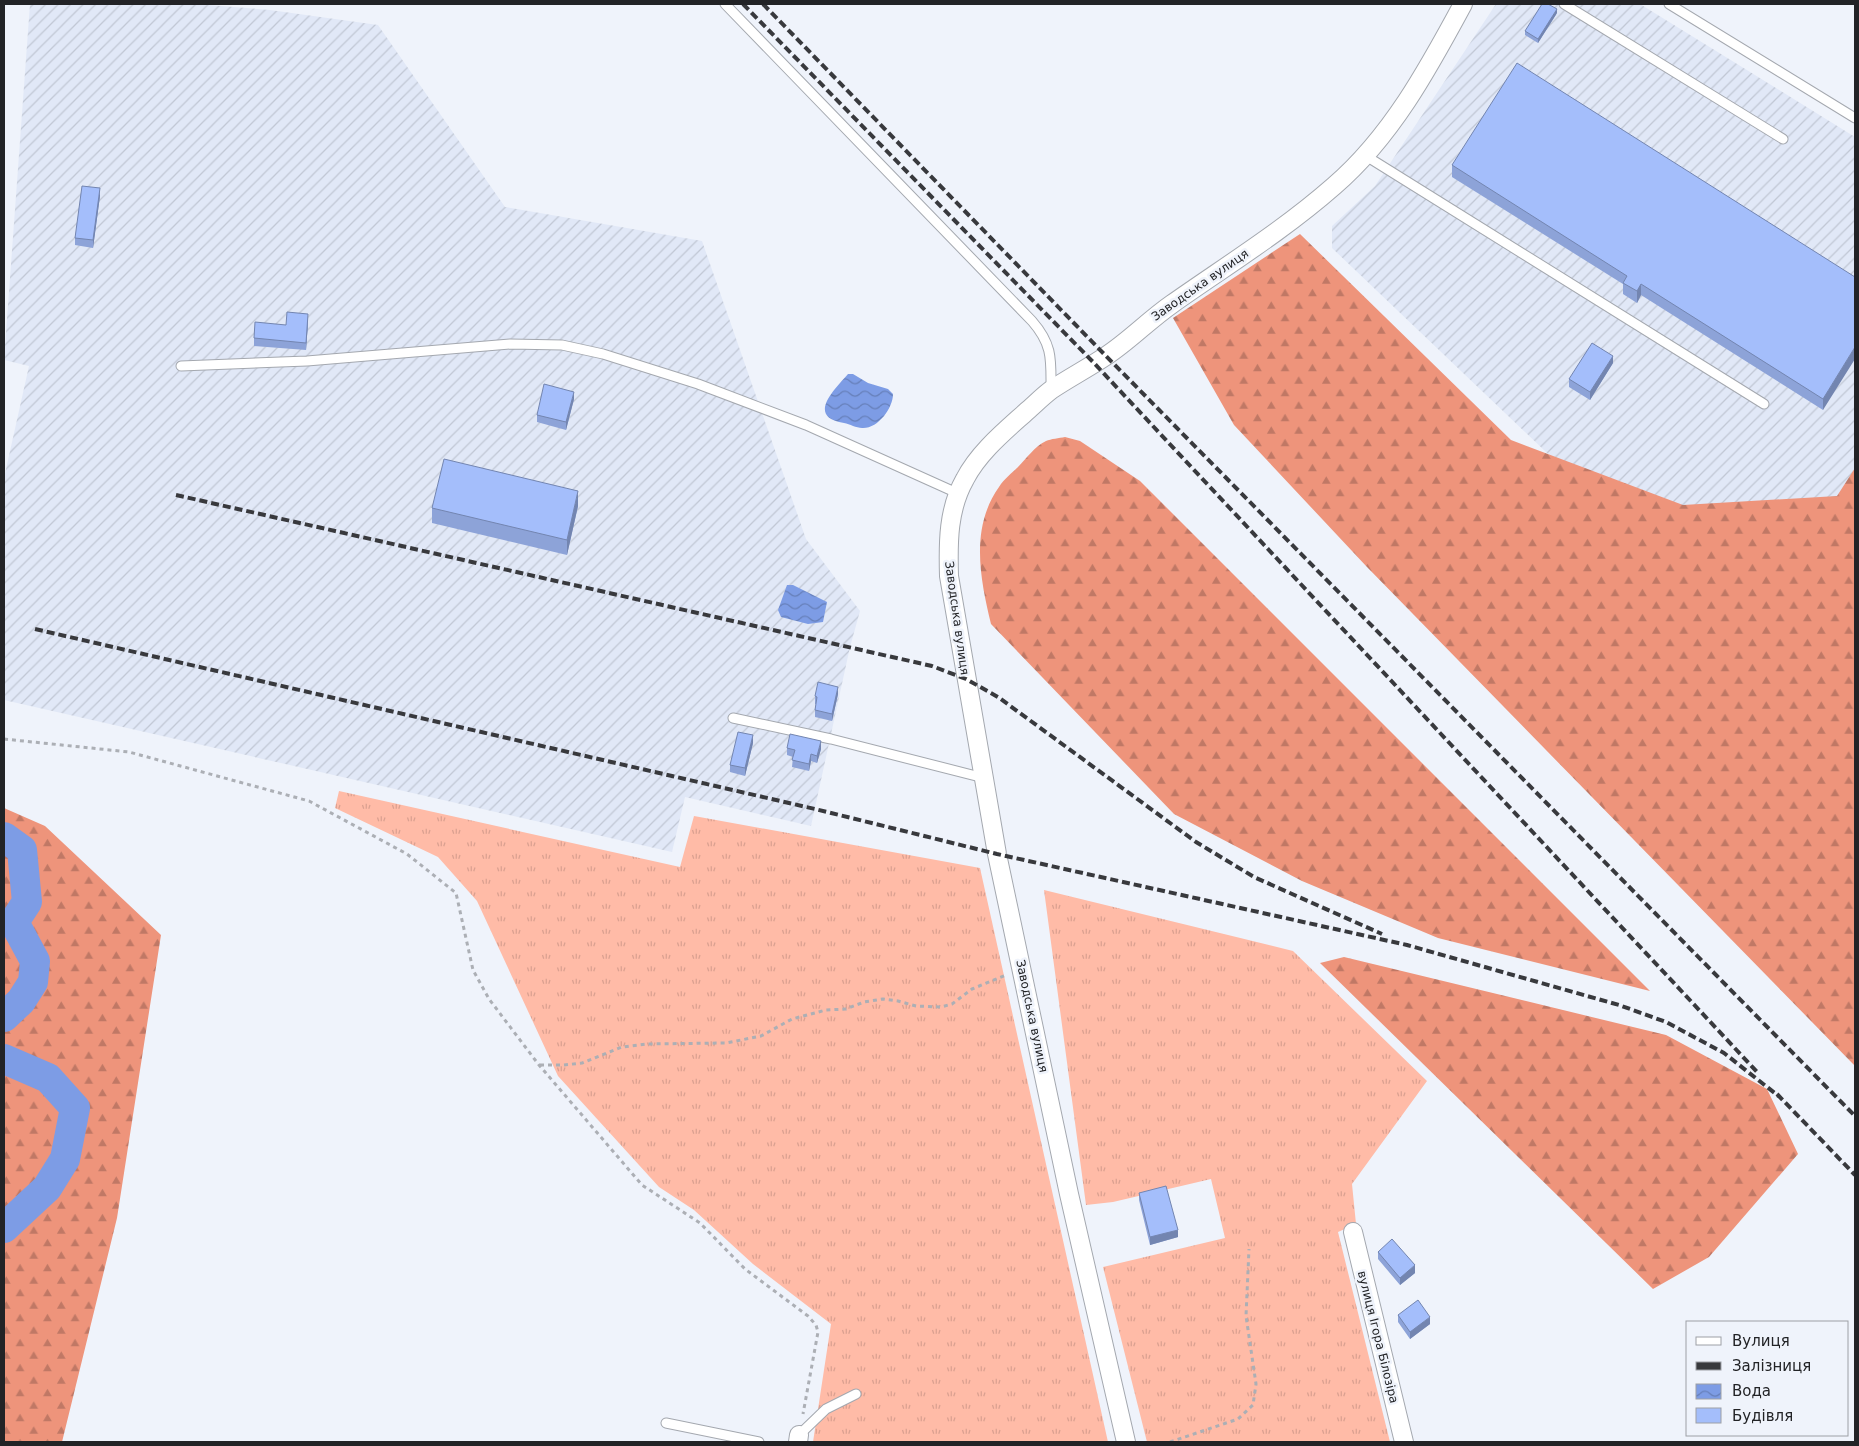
<svg xmlns="http://www.w3.org/2000/svg" width="1859" height="1446" viewBox="0 0 1859 1446" font-family="'DejaVu Sans',sans-serif">
  <defs>
    <pattern id="industrial-furrows" width="10" height="10" patternUnits="userSpaceOnUse" patternTransform="scale(1.25)"><rect width="10" height="10" fill="#e1e8f7"/><path d="M-1 1l2-2M0 10L10 0M9 11l2-2" fill="none" stroke="#c1c7d4"/></pattern>
    <pattern id="grass-tufts" width="24" height="20" patternUnits="userSpaceOnUse" patternTransform="scale(1.25)"><rect width="24" height="20" fill="#ffbba7"/><path d="M3 7l-1-3M5 7V3M7 7l1-3M15 17l-1-3M17 17v-4M19 17l1-3" fill="none" stroke="#daa090"/></pattern>
    <pattern id="forest-firs" width="22" height="20" patternUnits="userSpaceOnUse" patternTransform="scale(1.25)"><rect width="22" height="20" fill="#ee947b"/><path d="M5 1l3.5 6h-7zM16 11l3.5 6h-7z" fill="#c07865"/></pattern>
    <pattern id="water-waves" width="16" height="10" patternUnits="userSpaceOnUse" patternTransform="scale(1.25)"><rect width="16" height="10" fill="#7d9ce5"/><path d="M0 5q4-4 8 0t8 0" fill="none" stroke="#667fb9"/></pattern>
  </defs>
  <rect width="100%" height="100%" fill="#eff3fb"/>
  <path fill="url(#industrial-furrows)" d="M 30,4 L 196,4 L 270,10 L 378,25 L 505,207 L 702,241 L 806,539 L 860,611 L 850,647 L 811,826 L 685,797 L 672,852 L 4,700 L 4,478 L 29,366 L 4,360 Z
    M 1496,4 L 1640,4 L 1855,137 L 1855,641 L 1806,700 L 1332,248 L 1332,226 L 1375,186 Z"/>
  <path fill="url(#grass-tufts)" d="M 339,791 L 680,867 L 694,816 L 980,868 L 1108,1442 L 813,1442 L 831,1324 L 753,1264 L 694,1210 L 659,1187 L 558,1076 L 477,901 L 438,857 L 335,808 Z
    M 1044,890 L 1293,951 L 1427,1081 L 1352,1184 L 1356,1224 L 1338,1232 L 1390,1442 L 1147,1442 L 1103,1267 L 1225,1238 L 1211,1179 L 1113,1202 L 1086,1205 Z"/>
  <path fill="url(#forest-firs)" d="M 1300,234 L 1511,440 L 1683,505 L 1837,496 L 1855,468 L 1855,1066 L 1367,567 L 1234,425 L 1173,318 Z
    M 1065,437 L 1080,441 L 1140,481 L 1650,991 L 1438,938 L 1302,881 L 1174,814 L 991,624 C 980,578 970,528 999,487 C 1004,479 1012,473 1018,467 C 1026,459 1035,446 1046,441 C 1051,439 1059,438 1065,437 Z
    M 4,808 L 45,826 L 161,935 L 117,1218 L 62,1442 L 4,1442 Z
    M 1344,957 L 1666,1035 L 1767,1089 L 1798,1154 L 1709,1257 L 1653,1289 L 1320,963 Z"/>
  <path fill="url(#water-waves)" d="M 848,374 L 853,374 L 868,383 L 888,389 L 893,394 C 893,408 878,429 862,428 C 856,428 850,424 844,423 C 806,417 834,390 848,374 Z
    M 787,585 L 793,585 L 827,602 L 823,622 L 808,624 L 781,617 L 778,610 Z"/>
  <g fill="none" stroke-linecap="round" stroke-linejoin="round">
    <path stroke="#7d9ce5" stroke-width="30" d="M 4,837 L 22,850 L 27,902 L 14,922 L 35,961 L 33,982 L 21,1001 L 4,1017
      M 4,1059 L 48,1078 L 75,1108 L 65,1159 L 47,1188 L 4,1228"/>
    <defs>
      <path id="service" d="M 725,4 L 1032,321 C 1053,345 1051,360 1051,390
        M 1564,4 L 1783,139
        M 1669,4 L 1855,118
        M 1366,156 L 1764,404
        M 181,366 L 307,361 L 510,344 L 562,345 L 603,354 L 698,384 L 806,425 L 957,493
        M 733,718 L 831,739 L 984,778
        M 666,1423 L 759,1442
        M 799,1435 L 826,1409 L 856,1394"/>
      <path id="minor" d="M 1353,1232 L 1404,1442
        M 798,1442 L 799,1435
        M 1126,1442 L 1069,1194 L 997,854 L 949,576 C 948,542 948,509 965,479 C 979,452 1005,431 1027,411 C 1035,404 1043,396 1051,390 C 1069,378 1088,368 1106,356 C 1129,341 1149,320 1172,304 C 1226,266 1284,230 1334,186 C 1391,137 1428,69 1463,4"/>
    </defs>
    <use href="#service" stroke="#a4a8af" stroke-width="11"/>
    <use href="#minor" stroke="#a4a8af" stroke-width="20"/>
    <path stroke="#acafb5" stroke-width="3" stroke-dasharray="4 4" stroke-linecap="butt" d="M 4,739 L 129,752 L 309,801 L 407,854 L 456,893 L 473,970 L 489,999 L 539,1065 L 642,1185 L 700,1223 L 745,1269 L 808,1316 L 816,1325 L 818,1332 L 803,1414
      M 540,1065 L 564,1065 L 582,1063 L 622,1047 L 646,1044 L 726,1043 L 761,1036 L 792,1019 L 826,1010 L 846,1009 L 864,1002 L 883,999 L 898,1001 L 916,1006 L 941,1007 L 952,1004 L 972,989 L 1006,975
      M 1170,1442 L 1238,1419 L 1253,1405 L 1256,1384 L 1246,1316 L 1249,1249"/>
    <use href="#service" stroke="#fff" stroke-width="9"/>
    <use href="#minor" stroke="#fff" stroke-width="18"/>
    <path stroke="#38393d" stroke-width="4" stroke-dasharray="8 4" stroke-linecap="butt" d="M 743,4 L 1094,363 L 1759,1074
      M 763,4 L 1106,356 L 1855,1116
      M 176,495 L 932,666 L 966,679 L 998,697 L 1196,842 L 1254,877 L 1382,934
      M 35,629 L 815,809 L 997,854 L 1407,945 L 1619,1005 L 1666,1022 L 1724,1053 L 1781,1098
      M 1777,1094 L 1855,1175"/>
  </g>
  <path fill="#8da3d8" d="M 1557,13 L 1538,43 L 1525,35 L 1525,31 Z
    M 1452,165 L 1855,277 L 1823,410 L 1641,295 L 1637,303 L 1623,294 L 1623,284 L 1452,177 Z
    M 100,196 L 93,248 L 75,245 L 75,238 Z
    M 308,322 L 306,350 L 254,346 L 254,338 L 286,325 Z
    M 1613,363 L 1590,400 L 1569,387 L 1569,379 Z
    M 574,399 L 566,430 L 537,422 L 537,415 Z
    M 578,506 L 567,555 L 432,523 L 432,508 Z
    M 838,694 L 832,721 L 815,717 L 815,710 L 816,704 L 815,704 L 815,696 Z
    M 753,743 L 745,776 L 730,772 L 730,765 Z
    M 787,748 L 821,749 L 817,763 L 811,761 L 809,771 L 792,767 L 793,757 L 787,755 Z
    M 1139,1193 L 1178,1237 L 1150,1245 L 1139,1200 Z
    M 1378,1252 L 1415,1273 L 1400,1285 L 1378,1259 Z
    M 1398,1315 L 1430,1324 L 1410,1339 L 1398,1322 Z"/>
  <path fill="#7385b0" d="M 1557,9 L 1557,13 L 1538,43 L 1538,39 Z
    M 100,188 L 100,196 L 93,248 L 93,240 Z
    M 1641,284 L 1641,295 L 1637,303 L 1637,291 Z
    M 308,314 L 308,322 L 306,350 L 306,343 Z
    M 1855,347 L 1855,359 L 1823,410 L 1823,399 Z
    M 1613,356 L 1613,363 L 1590,400 L 1590,392 Z
    M 574,392 L 574,399 L 566,430 L 566,422 Z
    M 578,491 L 578,506 L 567,555 L 567,540 Z
    M 838,687 L 838,694 L 832,721 L 832,714 Z
    M 753,735 L 753,743 L 745,776 L 745,768 Z
    M 821,741 L 821,749 L 817,763 L 817,756 Z
    M 811,754 L 811,761 L 809,771 L 809,764 Z
    M 1178,1230 L 1178,1237 L 1150,1245 L 1150,1237 Z
    M 1415,1265 L 1415,1273 L 1400,1285 L 1400,1278 Z
    M 1430,1317 L 1430,1324 L 1410,1339 L 1410,1332 Z"/>
  <path fill="#a4befb" stroke="#7385b0" d="M 1542,4 L 1548,4 L 1557,9 L 1538,39 L 1525,31 Z
    M 1517,63 L 1855,277 L 1855,347 L 1823,399 L 1641,284 L 1637,291 L 1623,283 L 1627,276 L 1452,165 Z
    M 82,186 L 100,188 L 93,240 L 75,238 Z
    M 287,312 L 308,314 L 306,343 L 254,338 L 255,322 L 286,325 Z
    M 1592,343 L 1613,356 L 1590,392 L 1569,379 Z
    M 544,384 L 574,392 L 566,422 L 537,415 Z
    M 444,459 L 578,491 L 567,540 L 432,508 Z
    M 818,682 L 838,687 L 832,714 L 815,710 L 817,697 L 815,696 Z
    M 738,732 L 753,735 L 745,768 L 730,765 Z
    M 790,734 L 821,741 L 817,756 L 811,754 L 809,764 L 792,760 L 795,750 L 787,748 Z
    M 1166,1186 L 1178,1230 L 1150,1237 L 1139,1193 Z
    M 1392,1239 L 1415,1265 L 1400,1278 L 1378,1252 Z
    M 1418,1300 L 1430,1317 L 1410,1332 L 1398,1315 Z"/>
  <g text-anchor="middle" stroke-width="5" stroke-linejoin="round" paint-order="stroke">
    <g font-size="12" fill="#222326" stroke="#eff3fb">
      <text transform="translate(1200 285) rotate(-35)" y="4">Заводська вулиця</text>
      <text transform="translate(957 618) rotate(82)" y="4">Заводська вулиця</text>
      <text transform="translate(1032 1016) rotate(78)" y="4">Заводська вулиця</text>
      <text transform="translate(1378 1337) rotate(76)" y="4">вулиця Ігора Білозіра</text>
    </g>
  </g>
  <rect width="1859" height="1446" fill="none" stroke="#222326" stroke-width="10"/>
  <rect x="1686" y="1321" width="162" height="115" fill="#eff3fb" stroke="#9da0a6"/>
  <rect x="1696" y="1337" width="25" height="8" fill="#ffffff" stroke="#9da0a6"/>
  <text x="1732" y="1346" font-size="15" fill="#222326">Вулиця</text>
  <rect x="1696" y="1362" width="25" height="8" fill="#38393d" stroke="#9da0a6"/>
  <text x="1732" y="1371" font-size="15" fill="#222326">Залізниця</text>
  <rect x="1696" y="1384" width="25" height="15" fill="url(#water-waves)" stroke="#9da0a6"/>
  <text x="1732" y="1396" font-size="15" fill="#222326">Вода</text>
  <rect x="1696" y="1408" width="25" height="15" fill="#a4befb" stroke="#9da0a6"/>
  <text x="1732" y="1421" font-size="15" fill="#222326">Будівля</text>
</svg>
